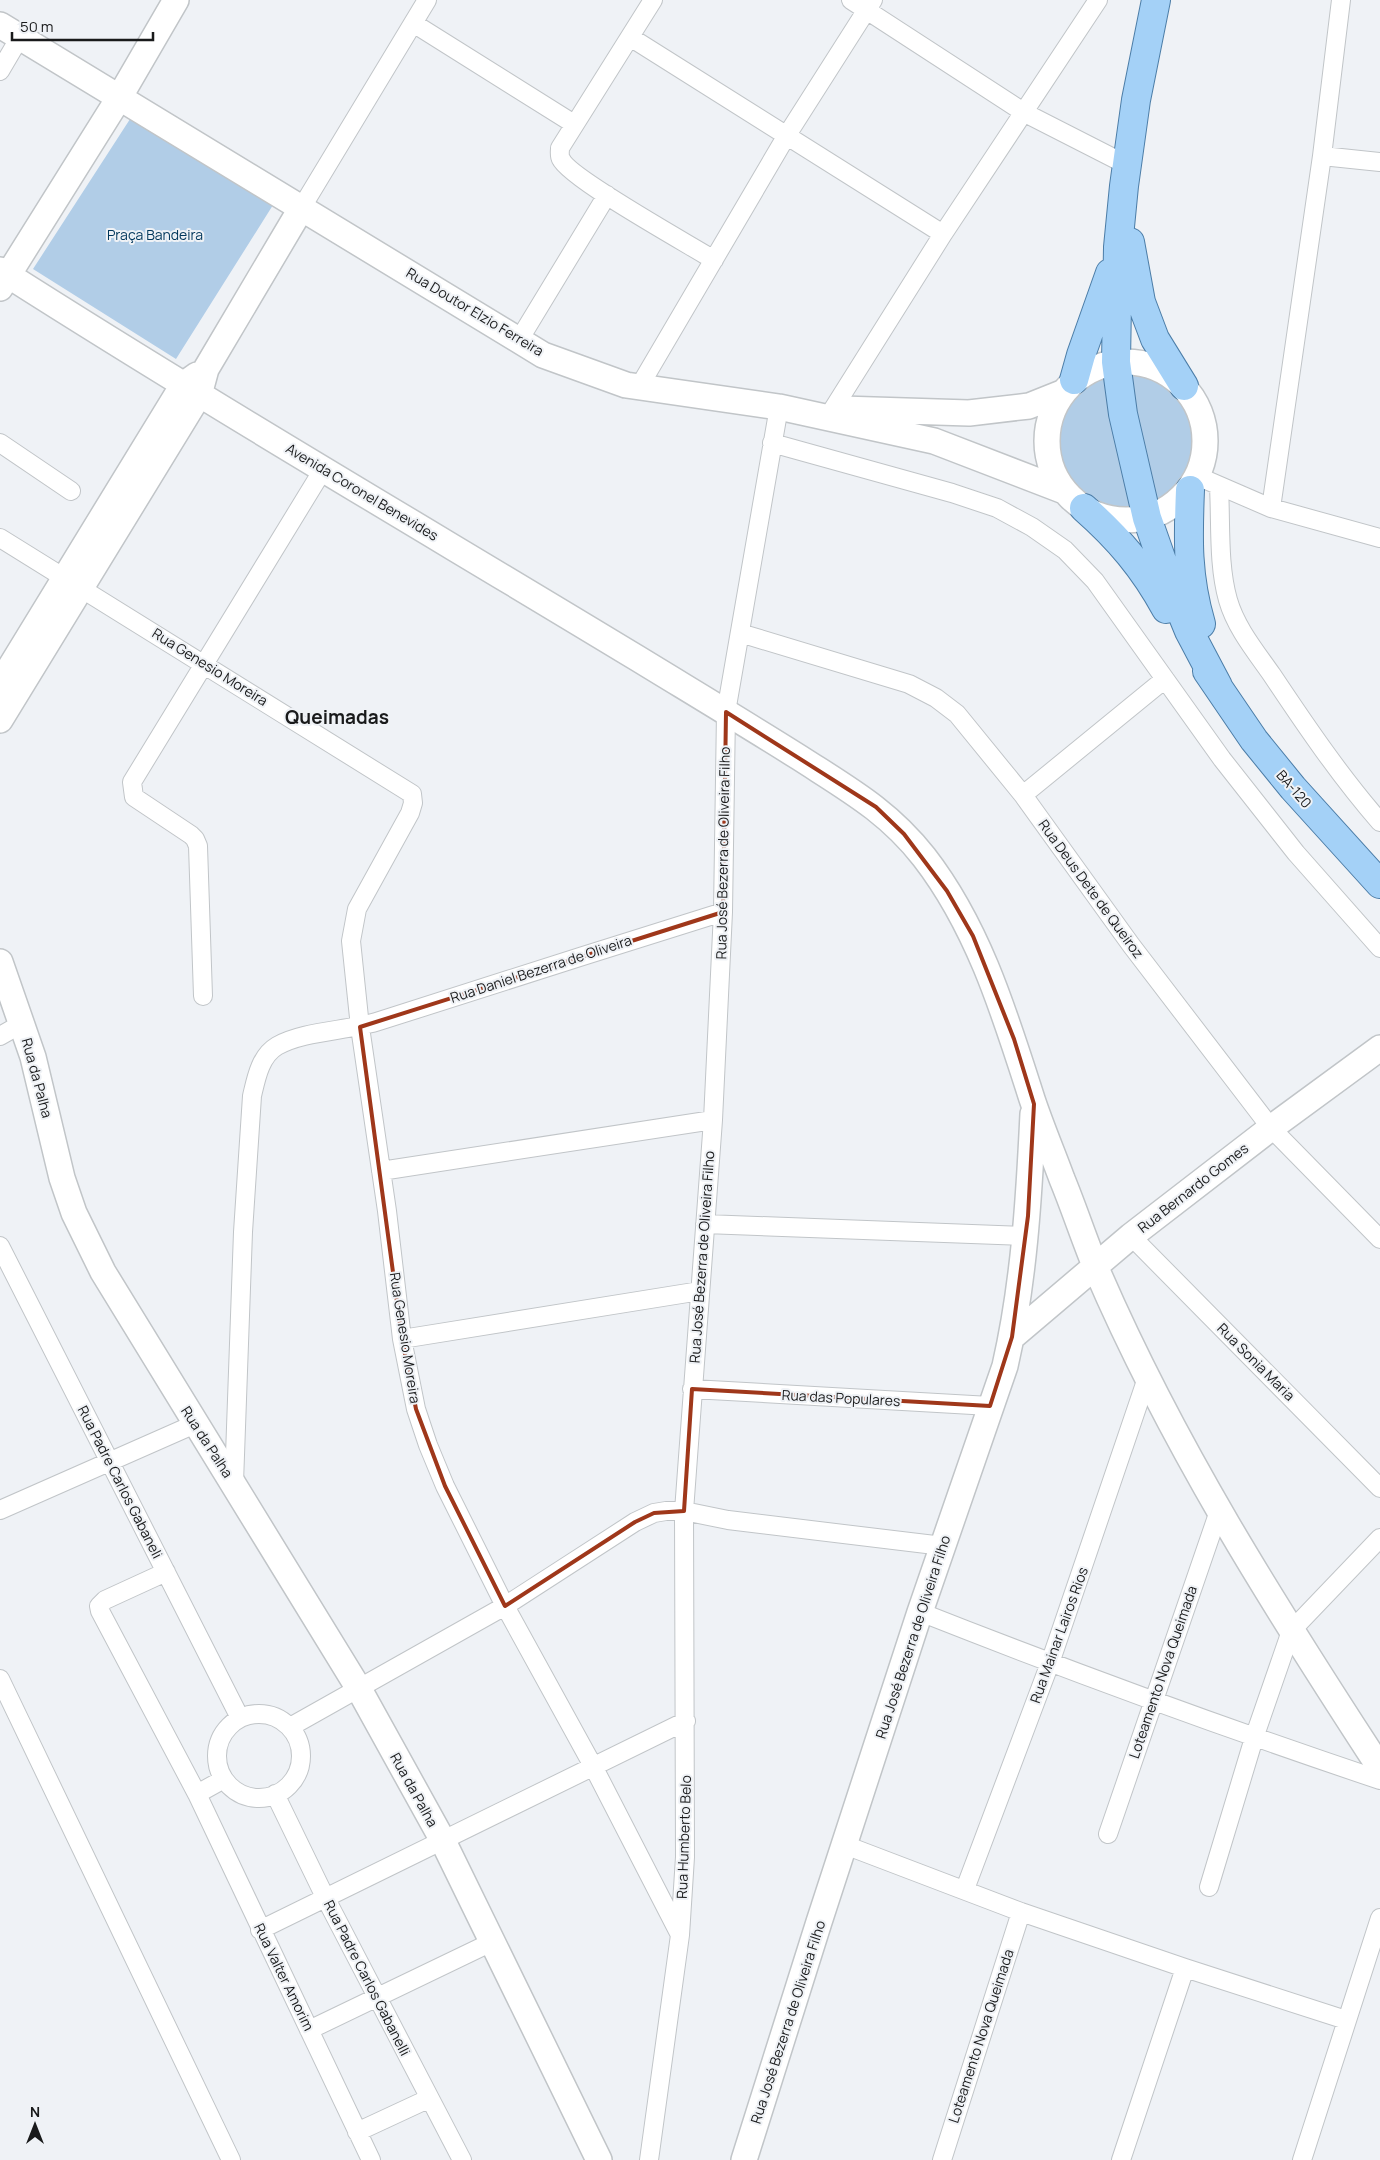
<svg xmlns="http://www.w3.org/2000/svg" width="1380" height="2160" viewBox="0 0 1380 2160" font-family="Manrope,sans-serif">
  <rect width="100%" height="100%" fill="#eff2f6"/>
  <path fill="#b1cde7" d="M 132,116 L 273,205 L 176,359 L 33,269 Z
    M 1127,370 C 1208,379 1224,471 1152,509 Z
    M 1105,373 L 1117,452 L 1139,512 C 1124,513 1110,513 1097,507 C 1058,490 1038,435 1067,400 C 1078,388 1090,380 1105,373 Z"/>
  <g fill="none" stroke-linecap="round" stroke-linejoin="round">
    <defs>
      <path id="street" d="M 653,0 L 560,148 C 560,151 559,156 561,159 C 569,178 690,245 714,260
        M 851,0 L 1025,113 L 1127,165
        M 413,23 L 574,124
        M 630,37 L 943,234
        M 0,71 L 20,37
        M 1322,156 L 1380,162
        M 302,207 L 427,0
        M 519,340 L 607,195
        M 639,387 L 787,135 L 873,0
        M 833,409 L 943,234 L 1098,0
        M 0,443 L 71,491
        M 772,443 L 952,493 L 997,508 L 1032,527 L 1065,550 L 1095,581 L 1222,759 L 1296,853 L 1380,948
        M 1197,476 L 1271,508 L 1380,538
        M 1219,487 C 1221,524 1218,565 1228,600 C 1236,628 1256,652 1272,675 C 1306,726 1340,776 1380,822
        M 1271,508 L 1322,156 L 1341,0
        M 0,538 L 412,794 L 413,803 L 410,813 L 357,909 L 351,941 L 360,1027 L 387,1211 L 402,1339 L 416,1409 L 428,1445 L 445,1486 L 505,1606 L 593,1766 L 680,1935
        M 740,633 L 909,684 L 936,698 L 957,714 L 1023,795 L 1131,945 L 1271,1128 L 1380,1239
        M 1023,795 L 1165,679
        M 203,996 L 198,846 L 195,839 L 191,835 L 134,797 L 132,782 L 324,468
        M 0,1036 L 21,1024
        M 381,1171 L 713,1120
        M 705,1224 L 1026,1236
        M 1131,1236 L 1380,1488
        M 0,1246 L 240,1718
        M 402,1339 L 700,1291
        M 692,1389 L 990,1406
        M 234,1483 L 243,1232 L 252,1096 C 256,1079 260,1056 277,1046 C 303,1031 346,1031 376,1022 C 492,985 607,948 723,912
        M 0,1510 L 195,1424
        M 166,1572 L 105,1600 L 99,1606 L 100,1611 L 197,1794
        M 920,1612 C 1072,1672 1225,1728 1380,1780
        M 0,1679 L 231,2160
        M217 1756a42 42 0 1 1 84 0a42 42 0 1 1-84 0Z
        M 290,1727 L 505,1606 L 635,1522 L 654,1513 L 666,1511 L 684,1511 L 728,1520 L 943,1546
        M 224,1779 L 197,1794 L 371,2160
        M 275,1794 L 325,1897 L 462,2160
        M 1108,1834 L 1219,1511
        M 845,1845 L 1021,1912 L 1185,1968 L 1346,2020
        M 1209,1887 L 1254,1738 L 1291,1631 L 1380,1538
        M 965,1889 L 1050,1663 L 1147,1378
        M 260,1930 L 686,1721
        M 309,2030 L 494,1941
        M 357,2132 L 428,2099
        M 649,2160 L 680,1935 L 685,1857 L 684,1511 L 713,1120 L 723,912 L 726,712 L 779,407
        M 942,2160 L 1021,1912
        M 1121,2160 L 1185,1968
        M 1302,2160 L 1380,1918"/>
      <path id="secondary" d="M 0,25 L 543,355 L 626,385 L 779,407 L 934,441 L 1064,491
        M 0,270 C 210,404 424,529 637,658 C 691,691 746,724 800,758 C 848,789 888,811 924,857 C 979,928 1005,1015 1032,1099 C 1041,1126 1052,1152 1062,1179 C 1074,1208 1084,1239 1096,1268 C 1172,1445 1275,1607 1380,1768
        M 0,288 L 119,98 L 176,0
        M1047 441a79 79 0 1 1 158 0a79 79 0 1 1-158 0Z
        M 842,409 L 969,413 L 1029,406 L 1064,392
        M 0,684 L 183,385 L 197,375
        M 0,720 L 199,395 L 206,369 L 302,207
        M 0,962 L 33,1057 L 62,1178 L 74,1213 L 103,1272 L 359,1689 L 442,1839 L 599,2160
        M 1012,1337 L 1131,1236 L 1271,1128 L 1380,1048
        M 744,2160 L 819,1922 L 920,1612 L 1005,1366 C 1024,1283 1029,1198 1033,1114"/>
      <path id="primary" d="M 1156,0 L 1136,100 L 1124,186 L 1118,247 L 1116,362 L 1123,414 L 1147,518 L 1173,592 L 1189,631 L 1218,686
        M 1130,242 L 1141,302 L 1155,339 L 1184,386
        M 1074,380 L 1081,355 L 1110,273
        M 1190,490 C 1188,539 1187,576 1201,624
        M 1084,508 C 1118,538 1144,568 1166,609
        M 1207,671 L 1254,740 L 1293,788 L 1380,884"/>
    </defs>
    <use href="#street" stroke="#c1c5c8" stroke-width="20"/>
    <use href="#secondary" stroke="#c1c5c8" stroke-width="28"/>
    <use href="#primary" stroke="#4c7da7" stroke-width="30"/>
    <use href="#street" stroke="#fff" stroke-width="18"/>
    <use href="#secondary" stroke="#fff" stroke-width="25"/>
    <use href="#primary" stroke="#a4d1f7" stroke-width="28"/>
  </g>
  <path fill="none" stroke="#9f371a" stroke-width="4" stroke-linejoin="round" d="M 726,712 L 876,807 L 904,834 L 947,891 L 973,936 L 1014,1039 L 1034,1104 L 1028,1216 L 1012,1337 L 990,1406 L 692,1389 L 684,1511 L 654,1513 L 635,1522 L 505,1606 L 445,1486 L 416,1409 L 402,1339 L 360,1027 L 723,912 Z"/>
  <g text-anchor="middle" stroke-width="4" stroke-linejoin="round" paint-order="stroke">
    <g font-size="14" fill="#00365b" stroke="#eff2f6">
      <text x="155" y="240">Praça Bandeira</text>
    </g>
    <g font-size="14" fill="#191a1b" stroke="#eff2f6">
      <text transform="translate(475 312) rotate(31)" y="5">Rua Doutor Elzio Ferreira</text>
      <text transform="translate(362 492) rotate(31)" y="5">Avenida Coronel Benevides</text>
      <text transform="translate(210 667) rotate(32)" y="5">Rua Genesio Moreira</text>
      <text transform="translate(1294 789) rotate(49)" y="5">BA-120</text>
      <text transform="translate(723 853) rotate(-89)" y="5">Rua José Bezerra de Oliveira Filho</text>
      <text transform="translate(1091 889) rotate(54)" y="5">Rua Deus Dete de Queiroz</text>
      <text transform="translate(541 969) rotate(-18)" y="5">Rua Daniel Bezerra de Oliveira</text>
      <text transform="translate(37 1078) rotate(75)" y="5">Rua da Palha</text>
      <text transform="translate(1193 1188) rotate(-38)" y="5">Rua Bernardo Gomes</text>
      <text transform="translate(702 1257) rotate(-86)" y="5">Rua José Bezerra de Oliveira Filho</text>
      <text transform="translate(405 1338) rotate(81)" y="5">Rua Genesio Moreira</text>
      <text transform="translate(1256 1362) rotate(45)" y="5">Rua Sonia Maria</text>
      <text transform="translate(841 1398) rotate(3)" y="5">Rua das Populares</text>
      <text transform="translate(207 1442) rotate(57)" y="5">Rua da Palha</text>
      <text transform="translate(120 1482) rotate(63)" y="5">Rua Padre Carlos Gabaneli</text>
      <text transform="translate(1059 1635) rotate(-70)" y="5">Rua Mainar Lairos Rios</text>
      <text transform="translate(913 1637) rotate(-72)" y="5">Rua José Bezerra de Oliveira Filho</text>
      <text transform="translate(1163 1672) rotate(-71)" y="5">Loteamento Nova Queimada</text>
      <text transform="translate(414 1790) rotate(61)" y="5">Rua da Palha</text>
      <text transform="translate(684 1837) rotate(-88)" y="5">Rua Humberto Belo</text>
      <text transform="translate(284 1977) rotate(64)" y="5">Rua Valter Amorim</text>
      <text transform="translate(367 1978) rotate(63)" y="5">Rua Padre Carlos Gabanelli</text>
      <text transform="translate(788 2022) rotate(-72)" y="5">Rua José Bezerra de Oliveira Filho</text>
      <text transform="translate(981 2036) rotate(-72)" y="5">Loteamento Nova Queimada</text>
    </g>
    <g font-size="19" font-weight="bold" fill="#191a1b" stroke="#eff2f6">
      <text x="337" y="724">Queimadas</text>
    </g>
  </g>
  <g transform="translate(35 2125)" stroke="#eff2f6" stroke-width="4" paint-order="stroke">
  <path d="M0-4L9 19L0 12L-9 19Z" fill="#191a1b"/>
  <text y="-8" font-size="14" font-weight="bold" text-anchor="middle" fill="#191a1b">N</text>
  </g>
  <path d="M12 32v8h141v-8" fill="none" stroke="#191a1b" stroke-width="2.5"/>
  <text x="20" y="32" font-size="15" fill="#191a1b" stroke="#eff2f6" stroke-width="4" paint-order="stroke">50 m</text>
</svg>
